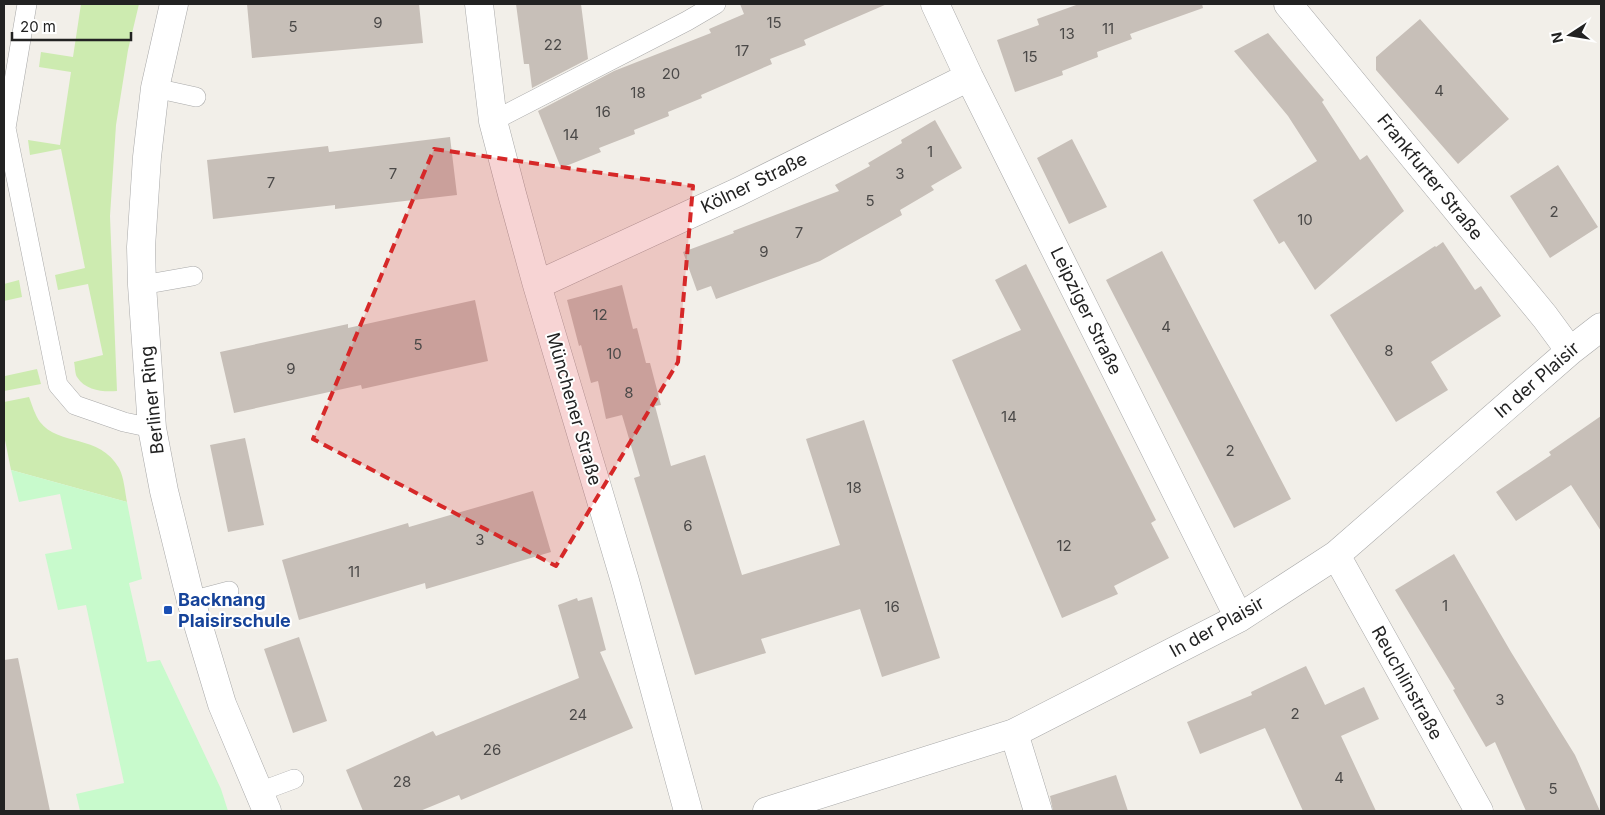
<svg xmlns="http://www.w3.org/2000/svg" width="1605" height="815" viewBox="0 0 1605 815" font-family="Inter,sans-serif">
  <rect width="100%" height="100%" fill="#f2efe9"/>
  <path fill="#cdebb0" d="M 81,4 L 139,4 L 128,50 L 116,125 L 110,216 L 117,391 C 103,392 86,391 77,377 C 75,374 75,366 74,362 L 103,355 L 88,284 L 58,290 L 55,275 L 85,268 L 61,149 L 30,155 L 28,140 L 60,145 L 71,72 L 39,67 L 41,52 L 73,57 Z
    M 19,280 L 22,297 L 4,301 L 4,284 Z
    M 37,369 L 41,384 L 4,391 L 4,373 L 5,376 Z
    M 29,397 C 32,405 35,415 40,422 C 58,446 100,434 119,468 C 124,477 125,492 127,502 L 11,470 L 4,435 L 4,402 Z"/>
  <path fill="#c8facc" d="M 11,470 L 127,502 L 142,579 L 129,583 L 147,662 L 160,660 L 221,789 L 228,811 L 80,811 L 76,794 L 124,783 L 86,605 L 58,610 L 45,554 L 72,549 L 60,494 L 19,502 Z"/>
  <path fill="#c7bfb8" d="M 247,4 L 419,4 L 423,43 L 252,58 Z
    M 516,4 L 581,4 L 588,59 L 532,88 L 529,64 L 524,64 Z
    M 740,4 L 887,4 L 804,40 L 806,45 L 770,59 L 772,64 L 701,95 L 702,98 L 668,112 L 669,116 L 634,130 L 635,134 L 599,148 L 601,152 L 561,168 L 538,111 L 614,71 L 711,33 L 709,29 L 744,14 Z
    M 1079,4 L 1202,4 L 1203,8 L 1130,34 L 1132,39 L 1097,52 L 1098,57 L 1062,71 L 1063,75 L 1015,92 L 997,40 L 1039,25 L 1037,19 Z
    M 1420,19 L 1509,119 L 1458,164 L 1376,70 L 1376,57 Z
    M 1268,33 L 1324,100 L 1322,102 L 1360,160 L 1367,155 L 1404,211 L 1315,290 L 1284,241 L 1279,244 L 1253,200 L 1317,161 L 1288,116 L 1234,51 Z
    M 935,120 L 962,168 L 931,186 L 934,190 L 900,210 L 902,215 L 820,261 L 793,271 L 716,299 L 711,286 L 697,291 L 683,252 L 734,233 L 733,231 L 839,191 L 835,185 L 870,166 L 868,163 L 902,143 L 901,140 Z
    M 450,137 L 457,195 L 335,209 L 335,205 L 213,219 L 207,160 L 328,146 L 329,152 Z
    M 1072,139 L 1107,207 L 1069,224 L 1037,158 Z
    M 1558,165 L 1598,227 L 1550,258 L 1510,196 Z
    M 1443,242 L 1475,290 L 1481,286 L 1501,316 L 1431,362 L 1448,390 L 1396,422 L 1330,315 L 1435,246 L 1436,247 Z
    M 1162,251 L 1291,499 L 1234,528 L 1106,280 Z
    M 1026,264 L 1156,520 L 1151,523 L 1169,558 L 1114,586 L 1118,594 L 1062,618 L 952,360 L 1021,330 L 995,280 Z
    M 622,285 L 633,329 L 637,328 L 646,363 L 650,363 L 661,405 L 655,406 L 671,466 L 705,455 L 742,575 L 840,545 L 806,439 L 864,420 L 940,658 L 882,677 L 860,609 L 761,639 L 766,653 L 695,675 L 634,478 L 640,476 L 622,415 L 606,419 L 598,381 L 591,383 L 581,345 L 579,346 L 567,300 Z
    M 475,300 L 488,361 L 362,389 L 361,385 L 234,413 L 220,352 L 348,324 L 348,328 Z
    M 1601,416 L 1601,531 L 1571,485 L 1516,521 L 1496,492 L 1551,455 L 1549,452 Z
    M 245,438 L 264,525 L 228,532 L 210,445 Z
    M 533,491 L 551,552 L 426,589 L 425,583 L 299,620 L 282,560 L 408,523 L 409,527 Z
    M 1454,554 L 1511,652 L 1575,755 L 1600,811 L 1526,811 L 1495,742 L 1486,747 L 1453,690 L 1455,689 L 1395,590 Z
    M 592,597 L 606,650 L 600,652 L 633,728 L 461,800 L 459,795 L 420,811 L 363,811 L 346,770 L 433,731 L 436,736 L 579,678 L 558,605 L 577,598 L 578,601 Z
    M 299,637 L 327,721 L 293,733 L 264,649 Z
    M 18,658 L 44,782 L 50,811 L 4,811 L 4,660 Z
    M 1306,666 L 1325,705 L 1364,687 L 1379,719 L 1341,736 L 1376,811 L 1303,811 L 1265,728 L 1200,754 L 1187,722 L 1252,695 L 1251,692 Z
    M 1116,775 L 1128,811 L 1053,811 L 1050,796 Z"/>
  <g fill="none" stroke-linecap="round" stroke-linejoin="round">
    <defs>
      <path id="service" d="M 27,4 L 6,128 L 58,385 L 75,405 L 124,422 L 152,428
        M 155,88 L 196,97
        M 493,121 L 687,21 L 716,4
        M 142,285 L 193,276
        M 191,601 L 229,591
        M 259,792 L 294,779"/>
      <path id="minor" d="M 479,4 L 493,121 L 512,194 L 537,285 L 625,581 L 688,811
        M 935,4 L 969,77 L 1239,618
        M 1288,4 L 1545,317 L 1570,351
        M 537,285 L 738,192 L 969,77
        M 1336,555 L 1479,811
        M 1014,733 L 1038,811
        M 767,811 L 1014,733 L 1239,618 L 1336,555 L 1570,351 L 1601,327"/>
      <path id="tertiary" d="M 174,4 L 155,88 L 147,157 L 141,247 L 142,285 L 152,428 L 164,491 L 191,601 L 222,704 L 267,811"/>
    </defs>
    <use href="#service" stroke="#a9a9a9" stroke-width="20"/>
    <use href="#minor" stroke="#a9a9a9" stroke-width="29"/>
    <use href="#tertiary" stroke="#a9a9a9" stroke-width="29"/>
    <use href="#service" stroke="#fff" stroke-width="19"/>
    <use href="#minor" stroke="#fff" stroke-width="28"/>
    <use href="#tertiary" stroke="#fff" stroke-width="28"/>
  </g>
  <path fill="#d62828" fill-opacity="0.2" stroke="#d62828" stroke-width="4" stroke-dasharray="10 6" stroke-linejoin="round" d="M 434,149 L 693,186 L 678,362 L 556,566 L 313,439 Z"/>
  <rect fill="#1a4fb4" stroke="#fff" stroke-width="2" x="163" y="605" width="10" height="10" rx="2.5"/>
  <g text-anchor="middle" stroke-width="4" stroke-linejoin="round" paint-order="stroke">
    <g font-size="15" fill="#4b4948">
      <text x="378" y="28">9</text>
      <text x="774" y="28">15</text>
      <text x="293" y="32">5</text>
      <text x="1108" y="34">11</text>
      <text x="1067" y="39">13</text>
      <text x="553" y="50">22</text>
      <text x="742" y="56">17</text>
      <text x="1030" y="62">15</text>
      <text x="671" y="79">20</text>
      <text x="1439" y="96">4</text>
      <text x="638" y="98">18</text>
      <text x="603" y="117">16</text>
      <text x="571" y="140">14</text>
      <text x="930" y="157">1</text>
      <text x="393" y="179">7</text>
      <text x="900" y="179">3</text>
      <text x="271" y="188">7</text>
      <text x="870" y="206">5</text>
      <text x="1554" y="217">2</text>
      <text x="1305" y="225">10</text>
      <text x="799" y="238">7</text>
      <text x="764" y="257">9</text>
      <text x="600" y="320">12</text>
      <text x="1166" y="332">4</text>
      <text x="418" y="350">5</text>
      <text x="1389" y="356">8</text>
      <text x="614" y="359">10</text>
      <text x="291" y="374">9</text>
      <text x="629" y="398">8</text>
      <text x="1009" y="422">14</text>
      <text x="1230" y="456">2</text>
      <text x="854" y="493">18</text>
      <text x="688" y="531">6</text>
      <text x="480" y="545">3</text>
      <text x="1064" y="551">12</text>
      <text x="354" y="577">11</text>
      <text x="1445" y="611">1</text>
      <text x="892" y="612">16</text>
      <text x="1500" y="705">3</text>
      <text x="1295" y="719">2</text>
      <text x="578" y="720">24</text>
      <text x="492" y="755">26</text>
      <text x="1339" y="783">4</text>
      <text x="402" y="787">28</text>
      <text x="1553" y="794">5</text>
    </g>
    <g font-size="18" fill="#222" stroke="#fff">
      <text transform="translate(1430 177) rotate(51)" y="6">Frankfurter Straße</text>
      <text transform="translate(754 183) rotate(-26)" y="6">Kölner Straße</text>
      <text transform="translate(1086 311) rotate(64)" y="6">Leipziger Straße</text>
      <text transform="translate(1537 380) rotate(-41)" y="6">In der Plaisir</text>
      <text transform="translate(152 400) rotate(-96)" y="6">Berliner Ring</text>
      <text transform="translate(574 409) rotate(74)" y="6">Münchener Straße</text>
      <text transform="translate(1217 627) rotate(-29)" y="6">In der Plaisir</text>
      <text transform="translate(1407 683) rotate(61)" y="6">Reuchlinstraße</text>
    </g>
    <g font-size="18" font-weight="bold" fill="#164399" stroke="#fff" text-anchor="start">
      <text x="178" y="606">Backnang<tspan x="178" dy="21">Plaisirschule</tspan></text>
    </g>
  </g>
  <rect width="1605" height="815" fill="none" stroke="#222222" stroke-width="10"/>
  <g transform="translate(1570 35) rotate(258)" stroke="#ffffff" stroke-width="4" paint-order="stroke">
  <path d="M0-4L9 19L0 12L-9 19Z" fill="#222222"/>
  <text y="-8" font-size="14" font-weight="bold" text-anchor="middle" fill="#222222">N</text>
  </g>
  <path d="M12 32v8h119v-8" fill="none" stroke="#222222" stroke-width="2.5"/>
  <text x="20" y="32" font-size="15" fill="#222222" stroke="#ffffff" stroke-width="4" paint-order="stroke">20 m</text>
</svg>
